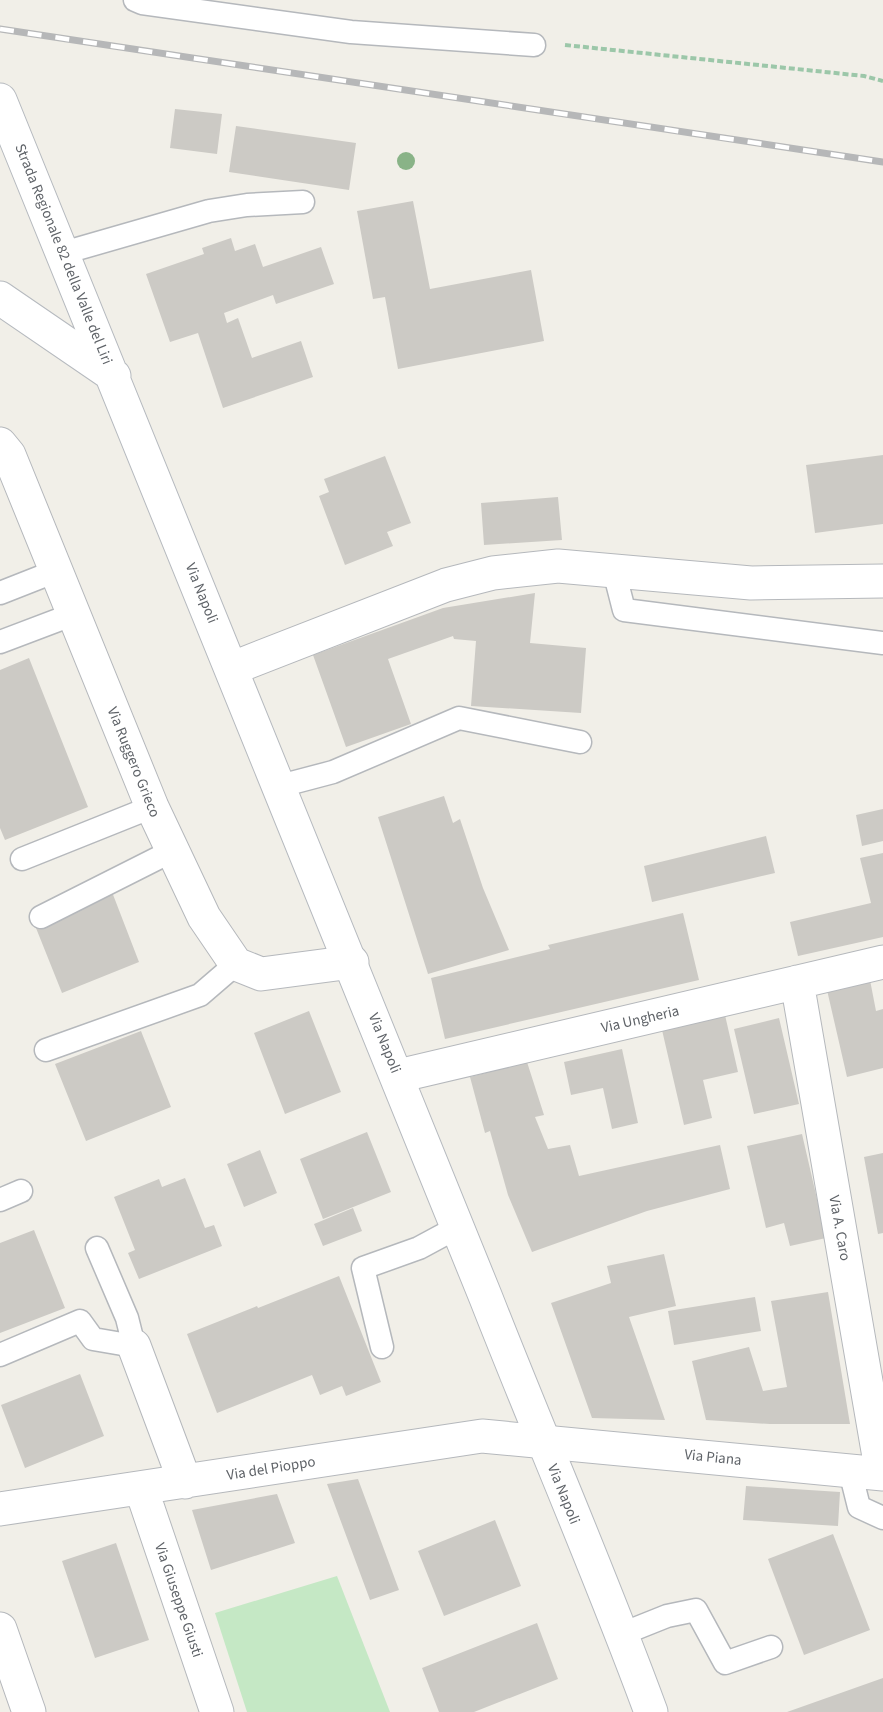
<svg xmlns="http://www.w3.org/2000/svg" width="883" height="1712" viewBox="0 0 883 1712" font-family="'Source Sans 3',sans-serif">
  <rect width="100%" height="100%" fill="#f1efe8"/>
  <path fill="#c5e8c5" d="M 337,1576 L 390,1712 L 247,1712 L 215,1613 Z"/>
  <path fill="#cccac5" d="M 175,109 L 222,114 L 217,154 L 170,148 Z
    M 236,126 L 356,143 L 349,190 L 229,172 Z
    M 413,201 L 430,289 L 531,270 L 544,341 L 398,369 L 385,297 L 373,299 L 357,211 Z
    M 231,238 L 235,251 L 255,244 L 263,267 L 321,247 L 334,284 L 276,304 L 273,295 L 224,313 L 227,323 L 238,318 L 252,358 L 301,341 L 313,377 L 223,408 L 198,333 L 170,342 L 146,274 L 204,254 L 202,248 Z
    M 883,455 L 883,524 L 815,533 L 806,465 Z
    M 385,456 L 411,523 L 387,532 L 393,546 L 345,565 L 319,496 L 329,492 L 324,479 Z
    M 558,497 L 562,540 L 484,545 L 481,503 Z
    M 535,593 L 530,643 L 586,648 L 581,713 L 471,706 L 476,641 L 454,639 L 453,636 L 388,659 L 411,724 L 346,747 L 313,655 L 443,608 Z
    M 29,658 L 88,807 L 5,840 L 0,828 L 0,670 Z
    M 444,796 L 453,823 L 460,819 L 483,888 L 509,950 L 428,974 L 378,817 Z
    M 883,809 L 883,841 L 862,846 L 856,815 Z
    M 766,836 L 775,873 L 652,902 L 644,866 Z
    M 883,853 L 883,937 L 798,956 L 790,922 L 871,903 L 860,858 Z
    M 112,892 L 139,962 L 62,993 L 34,923 Z
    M 683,913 L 699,980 L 445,1039 L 431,978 L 550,949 L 548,945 Z
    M 870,980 L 876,1011 L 883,1009 L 883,1068 L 847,1077 L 827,990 Z
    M 309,1011 L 341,1092 L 285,1114 L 254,1033 Z
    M 725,1015 L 738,1072 L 703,1080 L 712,1118 L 684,1125 L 662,1030 Z
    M 779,1018 L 799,1104 L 754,1114 L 734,1029 Z
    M 141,1031 L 171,1107 L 86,1141 L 55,1064 Z
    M 622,1049 L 638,1123 L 612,1129 L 603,1088 L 571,1095 L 564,1062 Z
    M 527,1062 L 544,1115 L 535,1117 L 548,1149 L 570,1145 L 579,1176 L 720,1145 L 730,1189 L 647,1211 L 532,1252 L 508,1195 L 490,1131 L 485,1133 L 470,1077 Z
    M 367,1132 L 391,1192 L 323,1219 L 300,1159 Z
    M 802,1134 L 826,1238 L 790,1246 L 784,1223 L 766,1228 L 747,1146 Z
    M 260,1150 L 277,1193 L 244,1207 L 227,1164 Z
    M 883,1153 L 883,1233 L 878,1234 L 864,1157 Z
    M 185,1178 L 205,1228 L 214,1225 L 222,1246 L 139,1279 L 128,1253 L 135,1250 L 114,1197 L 159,1179 L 162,1187 Z
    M 353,1208 L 362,1231 L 323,1246 L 314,1224 Z
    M 34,1230 L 65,1308 L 0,1333 L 0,1243 Z
    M 664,1254 L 676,1306 L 629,1317 L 665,1420 L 592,1418 L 551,1303 L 611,1283 L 607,1266 Z
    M 339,1276 L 381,1382 L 346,1396 L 342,1386 L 320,1395 L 312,1375 L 217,1413 L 187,1334 L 257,1306 L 258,1308 Z
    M 828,1292 L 850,1424 L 770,1424 L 706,1420 L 692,1361 L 749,1347 L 763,1391 L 787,1387 L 771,1301 Z
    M 755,1297 L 761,1331 L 674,1345 L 668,1311 Z
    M 80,1374 L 104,1436 L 25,1468 L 1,1405 Z
    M 358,1479 L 399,1590 L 370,1600 L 327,1484 Z
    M 746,1486 L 840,1492 L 838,1526 L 743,1520 Z
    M 277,1494 L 295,1543 L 211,1570 L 192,1510 Z
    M 495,1520 L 521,1586 L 444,1616 L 418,1551 Z
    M 833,1534 L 870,1630 L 804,1655 L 768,1559 Z
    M 116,1543 L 149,1640 L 95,1658 L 62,1561 Z
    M 537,1623 L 558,1679 L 474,1712 L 439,1712 L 422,1668 Z
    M 883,1678 L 883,1712 L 787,1712 Z"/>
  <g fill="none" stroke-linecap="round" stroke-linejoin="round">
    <defs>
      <path id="service" d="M 135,0 L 142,3 L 351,32 L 534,45
        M 63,253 L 209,211 L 247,205 L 303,202
        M 614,571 L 624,610 L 883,643
        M 0,593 L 56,571
        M 0,642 L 74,614
        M 280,786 L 333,772 L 459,718 L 580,742
        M 22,859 L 152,807
        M 41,917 L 172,851
        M 46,1050 L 200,995 L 236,964
        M 0,1200 L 21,1191
        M 382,1347 L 363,1268 L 419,1248 L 458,1227
        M 0,1355 L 80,1321 L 93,1339 L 134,1346 L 127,1318 L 97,1248
        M 850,1471 L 859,1507 L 883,1518
        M 622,1634 L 667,1616 L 696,1610 L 725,1663 L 771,1647"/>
      <path id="minor" d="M 0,444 L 9,455 L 152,807 L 204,917 L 236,964 L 261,974 L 352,962
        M 233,668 L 446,585 L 493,573 L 558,566 L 751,583 L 883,581
        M 797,982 L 882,1474
        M 398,1076 L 883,962
        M 134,1346 L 185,1482
        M 141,1488 L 217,1712
        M 0,1509 L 482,1436 L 883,1474
        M 0,1629 L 29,1712"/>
      <path id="secondary" d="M 0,100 C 164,498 327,897 486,1298 C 540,1436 600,1573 651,1712
        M 0,298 L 114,376"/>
    </defs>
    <use href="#service" stroke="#b5b8bc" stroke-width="25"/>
    <use href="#minor" stroke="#b5b8bc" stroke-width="35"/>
    <use href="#secondary" stroke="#b6babf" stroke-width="35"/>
    <path stroke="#9cc7a9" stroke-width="4" stroke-dasharray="6 3" stroke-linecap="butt" d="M 565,45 L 864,76 L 883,81"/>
    <use href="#service" stroke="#fff" stroke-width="22"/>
    <use href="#minor" stroke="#fff" stroke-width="33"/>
    <use href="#secondary" stroke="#fff" stroke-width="33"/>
    <defs>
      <path id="rail" d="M 0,29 L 883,162"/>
    </defs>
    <use href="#rail" stroke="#b6b7b8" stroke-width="7"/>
    <use href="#rail" stroke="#fff" stroke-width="4.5" stroke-dasharray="14" stroke-linecap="butt"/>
  </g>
  <circle fill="#89b387" cx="406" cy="161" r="9"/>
  <g text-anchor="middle" stroke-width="4.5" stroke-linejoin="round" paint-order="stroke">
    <g font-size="15" fill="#5f6368" stroke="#fff">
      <text transform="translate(64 254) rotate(68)" y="5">Strada Regionale 82 della Valle del Liri</text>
      <text transform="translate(202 593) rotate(68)" y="5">Via Napoli</text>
      <text transform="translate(134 762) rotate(68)" y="5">Via Ruggero Grieco</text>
      <text transform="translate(640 1019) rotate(-13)" y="5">Via Ungheria</text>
      <text transform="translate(385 1043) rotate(68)" y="5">Via Napoli</text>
      <text transform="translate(840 1228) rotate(80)" y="5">Via A. Caro</text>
      <text transform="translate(713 1457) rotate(6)" y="5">Via Piana</text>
      <text transform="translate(271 1468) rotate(-9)" y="5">Via del Pioppo</text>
      <text transform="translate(564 1494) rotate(68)" y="5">Via Napoli</text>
      <text transform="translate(179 1600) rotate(71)" y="5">Via Giuseppe Giusti</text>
    </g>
  </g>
</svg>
